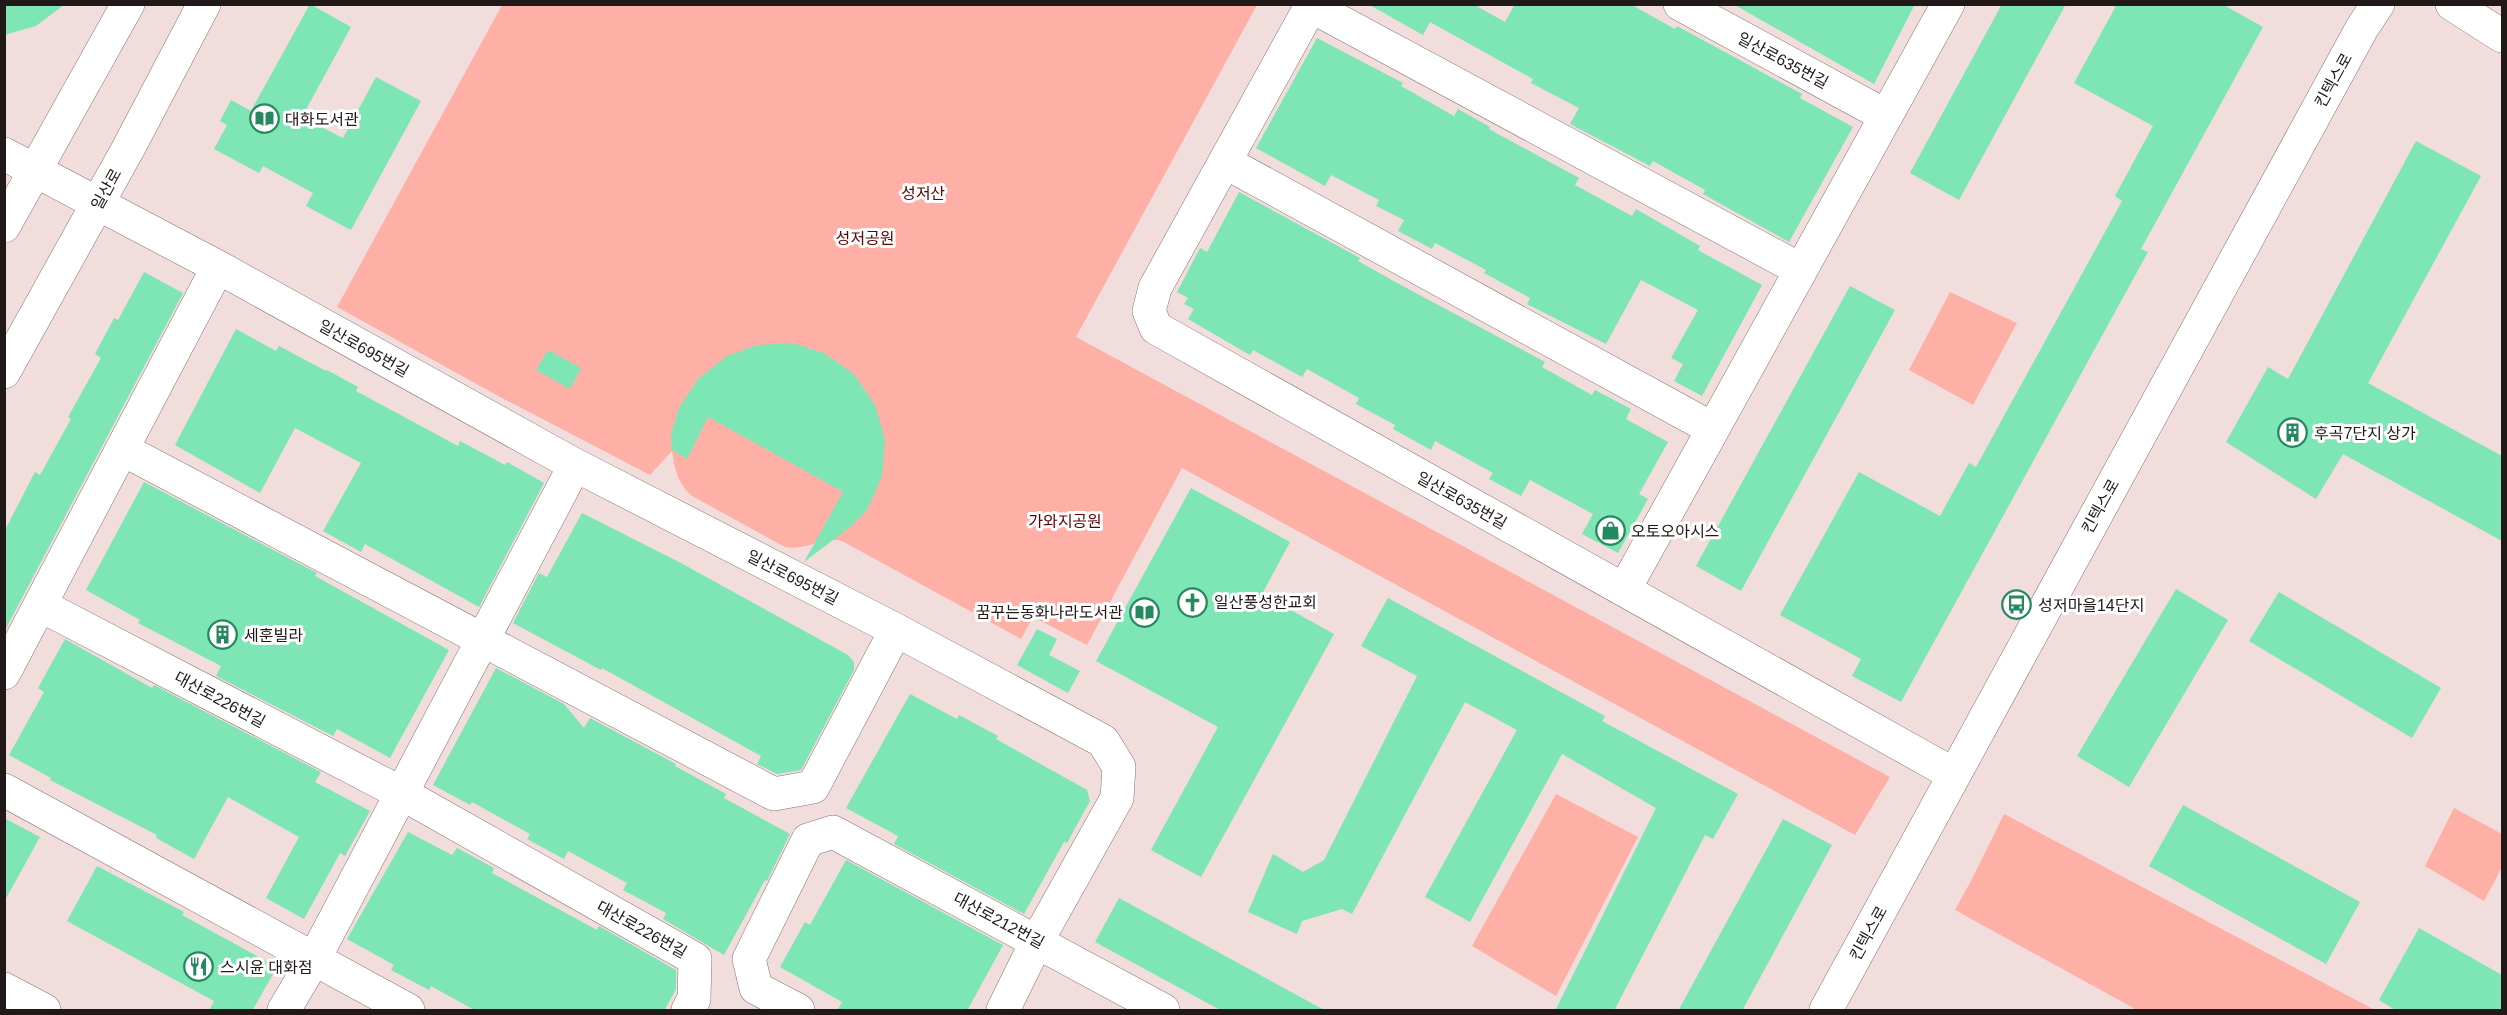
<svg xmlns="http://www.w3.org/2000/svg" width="2507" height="1015" viewBox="0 0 2507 1015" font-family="Helvetica,'Noto Sans KR',sans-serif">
  <rect width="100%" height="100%" fill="#f1dddb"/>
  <path fill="#feb0a7" d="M 502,5 L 1257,5 L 1076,337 L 1890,777 L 1855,835 L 1182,468 L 1087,645 L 1033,617 L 1021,639 L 842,541 C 826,536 805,551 785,547 L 692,496 C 677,483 675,469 672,451 L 650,475 L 502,398 L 337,307 Z
    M 1950,292 L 2017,323 L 1973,405 L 1909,370 Z
    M 1556,794 L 1638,837 L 1556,996 L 1472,946 Z
    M 2454,808 L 2502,834 L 2502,867 L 2484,901 L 2425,866 Z
    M 2004,814 L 2375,1010 L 2137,1010 L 1955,910 L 1973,877 Z"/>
  <path fill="#7ee5b5" d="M 4,4 L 65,4 L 36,26 L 4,35 Z
    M 310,4 L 351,27 L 302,117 L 343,138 L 376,77 L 421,101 L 351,230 L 306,206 L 313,193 L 263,166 L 259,173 L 214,149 L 227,125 L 220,121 L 231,100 L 251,111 Z
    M 1368,4 L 1473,4 L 1505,22 L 1515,4 L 1630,4 L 1675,29 L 1677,26 L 1802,94 L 1800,98 L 1853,127 L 1789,242 L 1703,194 L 1705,190 L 1653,161 L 1650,166 L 1570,124 L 1579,108 L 1531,83 L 1533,79 L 1430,22 L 1423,35 Z
    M 1733,4 L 1915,4 L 1874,84 Z
    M 2002,4 L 2066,4 L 1959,200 L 1910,173 Z
    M 2117,4 L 2222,4 L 2263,27 L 2141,249 L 2148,252 L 1901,702 L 1852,676 L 1861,659 L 1780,615 L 1859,472 L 1940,516 L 1969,463 L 1976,467 L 2122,201 L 2115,196 L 2153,126 L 2074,83 Z
    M 1317,38 L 1403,83 L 1401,86 L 1454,116 L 1458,109 L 1490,127 L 1489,129 L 1579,178 L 1575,185 L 1632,216 L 1636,209 L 1700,246 L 1698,250 L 1762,285 L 1702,396 L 1674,381 L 1683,364 L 1671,358 L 1698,310 L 1641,280 L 1606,344 L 1527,304 L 1530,298 L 1484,273 L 1486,270 L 1435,243 L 1432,249 L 1398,231 L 1404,220 L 1376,206 L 1379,200 L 1331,175 L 1325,186 L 1256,148 Z
    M 2416,141 L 2481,176 L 2368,383 L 2502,456 L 2502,541 L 2343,454 L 2316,499 L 2226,442 L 2268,367 L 2288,379 Z
    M 1239,192 L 1360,258 L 1358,261 L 1399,284 L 1545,362 L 1542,367 L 1592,395 L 1595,390 L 1631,409 L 1626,419 L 1668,442 L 1639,494 L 1648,499 L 1618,553 L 1582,534 L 1593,514 L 1530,480 L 1521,496 L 1489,479 L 1493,473 L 1435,441 L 1431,450 L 1393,429 L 1395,425 L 1356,404 L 1359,398 L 1307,369 L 1302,377 L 1253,350 L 1250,355 L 1188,319 L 1194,309 L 1184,304 L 1188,298 L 1177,292 L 1200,248 L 1207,252 Z
    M 144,272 L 183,293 L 4,632 L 4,532 L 35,472 L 40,475 L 71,419 L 68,417 L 101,358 L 95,354 L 114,318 L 118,320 Z
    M 1850,286 L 1895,310 L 1741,591 L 1696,566 Z
    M 236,329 L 276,351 L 279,346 L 326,371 L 327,370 L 358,387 L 356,391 L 458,446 L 460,441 L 505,465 L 507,462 L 544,483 L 479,607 L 365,544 L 361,552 L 323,531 L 361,463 L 295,428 L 260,493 L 175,445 Z
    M 792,343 L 824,353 L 854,374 L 875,405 L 885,440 L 882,476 L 867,510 L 850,527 L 804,562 L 843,492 L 708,417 L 687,459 L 672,450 L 671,434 L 679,408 L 698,379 L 727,356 L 757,345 Z
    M 548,350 L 581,368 L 570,389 L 536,370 Z
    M 144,482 L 317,573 L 315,576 L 449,650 L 390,758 L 337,729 L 333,736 L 216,676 L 221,666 L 138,623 L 140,620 L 86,590 Z
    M 1191,488 L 1290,542 L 1262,594 L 1334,634 L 1201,877 L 1151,850 L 1218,727 L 1096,661 Z
    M 582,513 L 679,562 L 848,655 L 854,662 L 854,670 L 801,770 L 777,774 L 757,764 L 761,756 L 602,668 L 601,670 L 513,623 L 539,573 L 547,577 Z
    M 2176,589 L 2228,620 L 2129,787 L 2077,756 Z
    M 2279,592 L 2441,688 L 2412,738 L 2249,641 Z
    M 1388,598 L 1605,716 L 1602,721 L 1738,794 L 1713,839 L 1705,835 L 1614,1011 L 1555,1011 L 1656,808 L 1562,754 L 1470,922 L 1425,897 L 1517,730 L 1465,702 L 1352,914 L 1342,909 L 1302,921 L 1297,934 L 1248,912 L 1273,854 L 1303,872 L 1324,860 L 1417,676 L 1361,646 Z
    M 1037,629 L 1057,639 L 1049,655 L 1080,671 L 1068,693 L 1017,665 Z
    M 65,639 L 152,688 L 154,685 L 321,772 L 315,782 L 370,811 L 345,856 L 340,853 L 304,919 L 266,898 L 299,837 L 228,797 L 194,859 L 156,838 L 157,835 L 50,780 L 51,778 L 9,755 L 44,692 L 38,688 Z
    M 496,668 L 564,704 L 584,728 L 590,718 L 676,764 L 675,766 L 726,794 L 724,798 L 790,834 L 767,881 L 765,880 L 724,955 L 663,919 L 666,913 L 623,890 L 627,883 L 568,851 L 564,859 L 527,839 L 530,834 L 472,802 L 470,805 L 433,785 Z
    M 910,694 L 957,719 L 959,715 L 998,736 L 996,739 L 1087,790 L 1090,801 L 1067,843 L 1064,842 L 1024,914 L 894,844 L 898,836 L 846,808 Z
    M 2183,805 L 2360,902 L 2326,964 L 2149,866 Z
    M 4,818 L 40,837 L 4,902 Z
    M 1783,819 L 1832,845 L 1742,1011 L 1678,1011 Z
    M 408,832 L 452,855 L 457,848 L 494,868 L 492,873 L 597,930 L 599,926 L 676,970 L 676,989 L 664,1011 L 476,1011 L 431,986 L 429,990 L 391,970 L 394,965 L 347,939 Z
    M 846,860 L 1003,945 L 967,1011 L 837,1011 L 842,1002 L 780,967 L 805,922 L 810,925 Z
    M 97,866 L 184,912 L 182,915 L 277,967 L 252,1011 L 209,1011 L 214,1001 L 67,921 Z
    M 1119,898 L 1326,1011 L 1222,1011 L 1095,942 Z
    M 2419,928 L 2502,975 L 2502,1011 L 2397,1011 L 2379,1000 Z"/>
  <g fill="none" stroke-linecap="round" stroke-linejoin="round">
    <defs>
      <path id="minor" d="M 1312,4 L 1155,288 L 1149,311 L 1156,328 L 1953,774
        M 1680,4 L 1886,116
        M 1311,6 L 1801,270
        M 4,154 L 218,267 L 575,465 L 896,630 L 1103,741 L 1119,767 L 1117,798 L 1037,941 L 1003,1010
        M 1225,162 L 1713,429
        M 122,449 L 774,794 L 813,787 L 896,630
        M 1624,590 L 1948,4
        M 40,605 L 401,793 L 695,959 L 694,999 L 688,1010
        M 4,673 L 218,267
        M 4,790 L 408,1010
        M 284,1010 L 314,959 L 575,465
        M 798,1010 L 756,988 L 749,959 L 808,840 L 833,832 L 1163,1010"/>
      <path id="major" d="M 2452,4 L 2502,36
        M 4,226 L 128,4
        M 4,372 L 129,147 L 204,4
        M 4,989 L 44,1010
        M 1826,1010 L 2362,28 L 2378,4"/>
    </defs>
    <use href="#minor" stroke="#867572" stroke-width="34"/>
    <use href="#major" stroke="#867572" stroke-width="34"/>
    <use href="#minor" stroke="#fff" stroke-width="33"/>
    <use href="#major" stroke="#fff" stroke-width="33"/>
  </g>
  <defs>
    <symbol id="library-ring" viewBox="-11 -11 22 22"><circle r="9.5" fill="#fff" stroke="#268861" stroke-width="1.5"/><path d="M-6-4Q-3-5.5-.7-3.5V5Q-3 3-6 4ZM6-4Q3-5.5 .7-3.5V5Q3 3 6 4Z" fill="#268861"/></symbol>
    <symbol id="building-ring" viewBox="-11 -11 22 22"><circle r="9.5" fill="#fff" stroke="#268861" stroke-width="1.5"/><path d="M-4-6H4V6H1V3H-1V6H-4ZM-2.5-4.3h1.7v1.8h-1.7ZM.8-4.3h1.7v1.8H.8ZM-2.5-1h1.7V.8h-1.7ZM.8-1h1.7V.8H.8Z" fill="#268861"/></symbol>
    <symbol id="shop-ring" viewBox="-11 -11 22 22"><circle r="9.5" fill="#fff" stroke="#268861" stroke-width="1.5"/><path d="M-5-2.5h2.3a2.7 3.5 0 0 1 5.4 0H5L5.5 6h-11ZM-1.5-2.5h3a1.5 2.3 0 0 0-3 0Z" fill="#268861"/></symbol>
    <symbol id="church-ring" viewBox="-11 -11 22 22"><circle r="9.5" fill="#fff" stroke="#268861" stroke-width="1.5"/><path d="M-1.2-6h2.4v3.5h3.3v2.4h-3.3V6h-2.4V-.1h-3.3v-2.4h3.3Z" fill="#268861"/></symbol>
    <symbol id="bus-ring" viewBox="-11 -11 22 22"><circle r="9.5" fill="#fff" stroke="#268861" stroke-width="1.5"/><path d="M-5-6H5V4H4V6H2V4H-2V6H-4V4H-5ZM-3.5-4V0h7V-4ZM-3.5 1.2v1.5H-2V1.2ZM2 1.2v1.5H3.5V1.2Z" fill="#268861"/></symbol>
    <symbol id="restaurant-ring" viewBox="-11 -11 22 22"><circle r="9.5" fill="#fff" stroke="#268861" stroke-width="1.5"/><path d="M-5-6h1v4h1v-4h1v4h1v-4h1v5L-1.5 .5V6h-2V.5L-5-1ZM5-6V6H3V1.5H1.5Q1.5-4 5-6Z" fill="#268861"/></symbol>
  </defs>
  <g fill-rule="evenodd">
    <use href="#library-ring" x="248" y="102" width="33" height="33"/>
    <use href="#building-ring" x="2276" y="416" width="33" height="33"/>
    <use href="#shop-ring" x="1594" y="514" width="33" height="33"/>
    <use href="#church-ring" x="1176" y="586" width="33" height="33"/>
    <use href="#bus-ring" x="2000" y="588" width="33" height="33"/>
    <use href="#library-ring" x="1128" y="596" width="33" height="33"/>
    <use href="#building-ring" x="206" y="618" width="33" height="33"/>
    <use href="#restaurant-ring" x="182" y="950" width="33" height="33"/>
  </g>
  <g text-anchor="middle" stroke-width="6" stroke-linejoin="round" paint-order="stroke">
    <g font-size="16" fill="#201918" stroke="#fff">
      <text transform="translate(1783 60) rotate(28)" y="6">일산로635번길</text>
      <text transform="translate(2333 80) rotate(-61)" y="6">킨텍스로</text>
      <text transform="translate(106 189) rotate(-61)" y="6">일산로</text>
      <text transform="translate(364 348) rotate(29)" y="6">일산로695번길</text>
      <text transform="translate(1462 500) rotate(29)" y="6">일산로635번길</text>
      <text transform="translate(2100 506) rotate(-61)" y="6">킨텍스로</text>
      <text transform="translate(793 577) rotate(27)" y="6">일산로695번길</text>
      <text transform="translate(220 699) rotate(28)" y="6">대산로226번길</text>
      <text transform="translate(999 920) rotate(28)" y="6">대산로212번길</text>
      <text transform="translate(642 929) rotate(29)" y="6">대산로226번길</text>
      <text transform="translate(1868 933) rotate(-61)" y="6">킨텍스로</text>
    </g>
    <g font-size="16" fill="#201918" stroke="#fff" text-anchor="start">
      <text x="285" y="125">대화도서관</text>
      <text x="2314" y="439">후곡7단지 상가</text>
      <text x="1631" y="537">오토오아시스</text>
      <text x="1214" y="608">일산풍성한교회</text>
      <text x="2038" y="611">성저마을14단지</text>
      <text x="1123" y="618" text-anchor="end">꿈꾸는동화나라도서관</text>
      <text x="244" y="641">세훈빌라</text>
      <text x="220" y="973">스시윤 대화점</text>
    </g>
    <g font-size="16" fill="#5c0407" stroke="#fff">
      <text x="923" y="199">성저산</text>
      <text x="865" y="244">성저공원</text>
      <text x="1065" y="527">가와지공원</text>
    </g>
  </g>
  <rect width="2507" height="1015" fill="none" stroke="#201918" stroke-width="12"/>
</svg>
